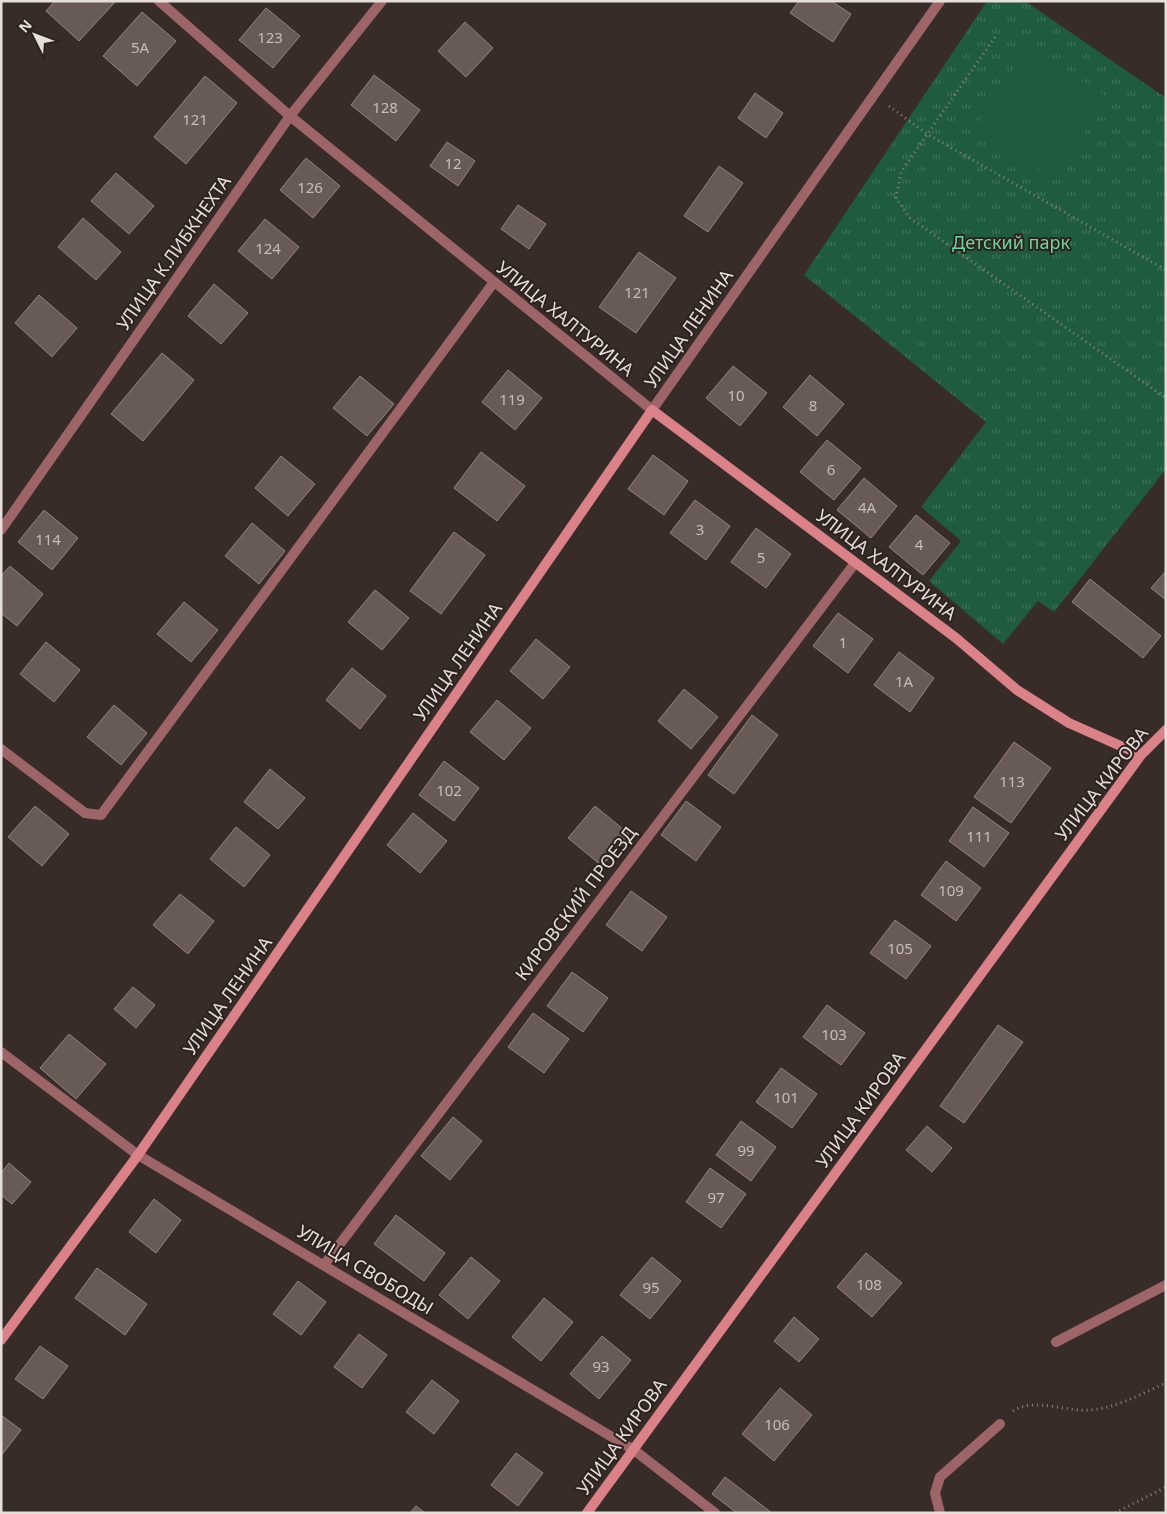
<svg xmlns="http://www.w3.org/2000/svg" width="1167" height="1514" viewBox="0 0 1167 1514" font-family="'Noto Sans',sans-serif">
  <defs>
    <pattern id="park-tufts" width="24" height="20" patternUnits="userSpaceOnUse" patternTransform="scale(1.25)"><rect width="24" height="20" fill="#1f5b3d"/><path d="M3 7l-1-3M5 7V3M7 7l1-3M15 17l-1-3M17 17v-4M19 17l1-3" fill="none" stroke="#3f7258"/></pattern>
  </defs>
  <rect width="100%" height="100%" fill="#372c27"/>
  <path fill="url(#park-tufts)" d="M 987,1 L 1025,1 L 1166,98 L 1166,469 L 1054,612 L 1038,601 L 1003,644 L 929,581 L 961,541 L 921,507 L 986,422 L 804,275 Z"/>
  <path fill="#1f5b3d" d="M 1028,47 L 1107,97 L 1054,179 L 975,128 Z"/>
  <path fill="#685b56" stroke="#92847f" d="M 55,1 L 116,1 L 79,41 L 46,11 Z
    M 799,1 L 831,1 L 851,14 L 833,42 L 790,13 Z
    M 266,8 L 300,36 L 273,68 L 239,40 Z
    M 142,12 L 176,41 L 137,86 L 103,56 Z
    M 465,22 L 493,48 L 466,77 L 438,51 Z
    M 374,75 L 420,110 L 396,141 L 351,105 Z
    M 205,76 L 237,103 L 186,164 L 154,137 Z
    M 755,93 L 783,113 L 766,138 L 738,118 Z
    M 447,142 L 475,161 L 458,186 L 430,166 Z
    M 306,158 L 340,186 L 313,218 L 280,190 Z
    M 719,166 L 743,183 L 708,232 L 684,216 Z
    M 116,173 L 154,206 L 129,234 L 91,201 Z
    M 518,205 L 546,224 L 529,249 L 501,229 Z
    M 83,218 L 121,252 L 96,280 L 58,247 Z
    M 265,219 L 299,247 L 272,279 L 238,251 Z
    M 639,252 L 676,278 L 636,333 L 599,307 Z
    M 214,284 L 248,313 L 221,344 L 188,316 Z
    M 39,295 L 77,328 L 52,357 L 15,323 Z
    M 162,353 L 194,380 L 143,441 L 111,414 Z
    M 733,366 L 767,393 L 740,426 L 706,398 Z
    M 508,370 L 542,398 L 515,430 L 482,402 Z
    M 810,375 L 844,404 L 817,436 L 783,407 Z
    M 360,376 L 394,404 L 367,436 L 333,408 Z
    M 827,440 L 861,468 L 834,500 L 800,472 Z
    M 481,452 L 525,486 L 497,521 L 454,488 Z
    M 653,455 L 688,481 L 664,515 L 628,489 Z
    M 281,456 L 315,484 L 288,516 L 255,488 Z
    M 864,478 L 897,506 L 871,538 L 837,510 Z
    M 695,500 L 730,526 L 706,560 L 670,533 Z
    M 44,510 L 78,538 L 52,570 L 18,542 Z
    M 916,515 L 950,543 L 923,575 L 889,547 Z
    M 252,523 L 285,551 L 259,584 L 225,556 Z
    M 756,528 L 791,554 L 766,588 L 731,562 Z
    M 454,532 L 485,555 L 441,614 L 410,591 Z
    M 10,566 L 43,594 L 17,626 L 1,613 L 1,576 Z
    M 1166,571 L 1166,600 L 1151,588 Z
    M 1090,579 L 1161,636 L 1143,658 L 1072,602 Z
    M 375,590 L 409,618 L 382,650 L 348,622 Z
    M 184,602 L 218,630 L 191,662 L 157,634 Z
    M 838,613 L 873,639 L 848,673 L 813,646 Z
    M 536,639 L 570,667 L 543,699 L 510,671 Z
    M 46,642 L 80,670 L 54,702 L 20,674 Z
    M 899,652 L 934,678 L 910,712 L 874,685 Z
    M 352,668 L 386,696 L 360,729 L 326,700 Z
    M 684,689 L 718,717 L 691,749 L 658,721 Z
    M 497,700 L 531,728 L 504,760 L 470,732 Z
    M 114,705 L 147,733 L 121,765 L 87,737 Z
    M 752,715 L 778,735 L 734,794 L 708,775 Z
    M 1014,742 L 1051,768 L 1011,823 L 974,797 Z
    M 444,761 L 479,788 L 454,821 L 419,795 Z
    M 270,769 L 305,798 L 278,829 L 244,802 Z
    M 686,801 L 721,827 L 696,861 L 661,835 Z
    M 35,806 L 69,834 L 42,866 L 8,837 Z
    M 595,806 L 629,834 L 602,866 L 568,838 Z
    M 973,807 L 1009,833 L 984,867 L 949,841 Z
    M 413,813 L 447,841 L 420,873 L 387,845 Z
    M 236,827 L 270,855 L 244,887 L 210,859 Z
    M 946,861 L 981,888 L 956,921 L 921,895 Z
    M 631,891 L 667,917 L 642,951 L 606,925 Z
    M 180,894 L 214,921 L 188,954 L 153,925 Z
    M 895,920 L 931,946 L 906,979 L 870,953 Z
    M 572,972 L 608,998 L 583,1032 L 547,1006 Z
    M 133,987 L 155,1005 L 136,1028 L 114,1009 Z
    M 827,1005 L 865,1033 L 841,1065 L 803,1037 Z
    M 533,1013 L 569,1039 L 544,1073 L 508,1047 Z
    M 998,1025 L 1023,1042 L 964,1123 L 940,1106 Z
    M 69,1034 L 106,1064 L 76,1099 L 40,1068 Z
    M 781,1068 L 817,1094 L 792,1128 L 756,1102 Z
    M 453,1117 L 482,1141 L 450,1180 L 421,1156 Z
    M 741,1121 L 776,1147 L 751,1181 L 716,1155 Z
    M 927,1126 L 952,1148 L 932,1172 L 906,1150 Z
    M 9,1163 L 31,1182 L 12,1204 L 1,1195 L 1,1173 Z
    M 710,1168 L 746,1194 L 721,1228 L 686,1202 Z
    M 154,1199 L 181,1220 L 156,1253 L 129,1232 Z
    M 396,1215 L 445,1253 L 424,1281 L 374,1244 Z
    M 866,1253 L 902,1283 L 872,1317 L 837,1287 Z
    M 471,1257 L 500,1281 L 468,1319 L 439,1295 Z
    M 652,1257 L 681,1281 L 650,1319 L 620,1295 Z
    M 97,1268 L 147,1304 L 125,1335 L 75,1298 Z
    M 298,1281 L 326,1302 L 301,1335 L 273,1314 Z
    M 544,1298 L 573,1322 L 541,1361 L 512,1337 Z
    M 794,1317 L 819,1339 L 799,1362 L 774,1341 Z
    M 359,1334 L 387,1355 L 362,1388 L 334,1367 Z
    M 602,1336 L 631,1360 L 599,1399 L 570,1374 Z
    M 40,1346 L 68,1366 L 43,1399 L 15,1379 Z
    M 432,1380 L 459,1401 L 434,1434 L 406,1412 Z
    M 780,1388 L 812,1415 L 774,1461 L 742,1434 Z
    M 1,1415 L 21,1430 L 1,1456 Z
    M 516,1453 L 543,1473 L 518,1506 L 491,1485 Z
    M 725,1477 L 772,1513 L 737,1513 L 712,1494 Z
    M 416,1506 L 425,1513 L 410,1513 Z"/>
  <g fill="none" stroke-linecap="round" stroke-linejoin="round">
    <path stroke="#8c837f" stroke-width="3" stroke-dasharray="1 4" stroke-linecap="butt" d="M 995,37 L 901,172 L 896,198 L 910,218 L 1166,398
      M 889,106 L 927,134 L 1166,270
      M 1013,1411 C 1035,1397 1065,1412 1089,1410 C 1115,1409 1142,1393 1166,1383
      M 1115,1513 L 1166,1487"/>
    <path stroke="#9d6568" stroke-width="10" d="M 1,749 L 85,813 L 101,815 L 494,282
      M 324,1265 L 855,563
      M 1056,1342 L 1166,1285
      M 634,1450 L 715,1513
      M 940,1513 L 935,1493 L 940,1477 L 1000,1424"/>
    <path stroke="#9d6568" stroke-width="10" d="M 159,1 L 290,116 L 652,410 L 940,1
      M 1,530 L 290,116 L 382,1
      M 1,1052 L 138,1155 L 634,1450"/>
    <path stroke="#da8287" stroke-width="10" d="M 1,1340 L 138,1155 L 652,410 L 956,638 L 1017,690 L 1069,723 L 1141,755
      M 587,1513 L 1141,755 L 1166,730"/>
  </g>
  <g text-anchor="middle" stroke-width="4" stroke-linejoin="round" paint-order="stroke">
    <g font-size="15" fill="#c6bdba">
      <text x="270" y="43">123</text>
      <text x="140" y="53">5А</text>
      <text x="385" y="113">128</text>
      <text x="195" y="125">121</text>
      <text x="453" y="169">12</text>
      <text x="310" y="193">126</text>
      <text x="268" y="254">124</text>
      <text x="637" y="298">121</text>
      <text x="736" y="401">10</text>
      <text x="512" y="405">119</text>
      <text x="813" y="411">8</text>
      <text x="831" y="475">6</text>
      <text x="867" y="513">4А</text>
      <text x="700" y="535">3</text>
      <text x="48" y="545">114</text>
      <text x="919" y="550">4</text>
      <text x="761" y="563">5</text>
      <text x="843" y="648">1</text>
      <text x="904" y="687">1А</text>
      <text x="1012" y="787">113</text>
      <text x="449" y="796">102</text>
      <text x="979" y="842">111</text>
      <text x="951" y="896">109</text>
      <text x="900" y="954">105</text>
      <text x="834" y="1040">103</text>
      <text x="786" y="1103">101</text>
      <text x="746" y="1156">99</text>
      <text x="716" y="1203">97</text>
      <text x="869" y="1290">108</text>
      <text x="651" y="1293">95</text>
      <text x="601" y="1372">93</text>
      <text x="777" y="1430">106</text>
    </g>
    <g font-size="18" fill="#6cd79e" stroke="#2d221e">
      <text x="1011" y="249">Детский парк</text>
    </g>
    <g font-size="18" fill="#e5dedb" stroke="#2d221e">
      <text transform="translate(174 253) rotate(-55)" y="6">УЛИЦА К.ЛИБКНЕХТА</text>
      <text transform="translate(565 319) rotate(39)" y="6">УЛИЦА ХАЛТУРИНА</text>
      <text transform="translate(689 329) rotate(-55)" y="6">УЛИЦА ЛЕНИНА</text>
      <text transform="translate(886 565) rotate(37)" y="6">УЛИЦА ХАЛТУРИНА</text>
      <text transform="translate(458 662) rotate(-55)" y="6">УЛИЦА ЛЕНИНА</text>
      <text transform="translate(1102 784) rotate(-52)" y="6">УЛИЦА КИРОВА</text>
      <text transform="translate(576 904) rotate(-53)" y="6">КИРОВСКИЙ ПРОЕЗД</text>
      <text transform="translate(228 996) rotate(-55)" y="6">УЛИЦА ЛЕНИНА</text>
      <text transform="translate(861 1110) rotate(-54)" y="6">УЛИЦА КИРОВА</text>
      <text transform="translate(365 1270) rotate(31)" y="6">УЛИЦА СВОБОДЫ</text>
      <text transform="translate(622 1437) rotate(-54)" y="6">УЛИЦА КИРОВА</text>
    </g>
  </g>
  <rect width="1167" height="1514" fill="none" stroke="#e5dedb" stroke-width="5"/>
  <g transform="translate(35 35) rotate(312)" stroke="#2d221e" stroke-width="4" paint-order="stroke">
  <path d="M0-4L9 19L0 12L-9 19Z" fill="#e5dedb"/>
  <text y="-8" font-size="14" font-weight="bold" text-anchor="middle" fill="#e5dedb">N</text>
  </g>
</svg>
